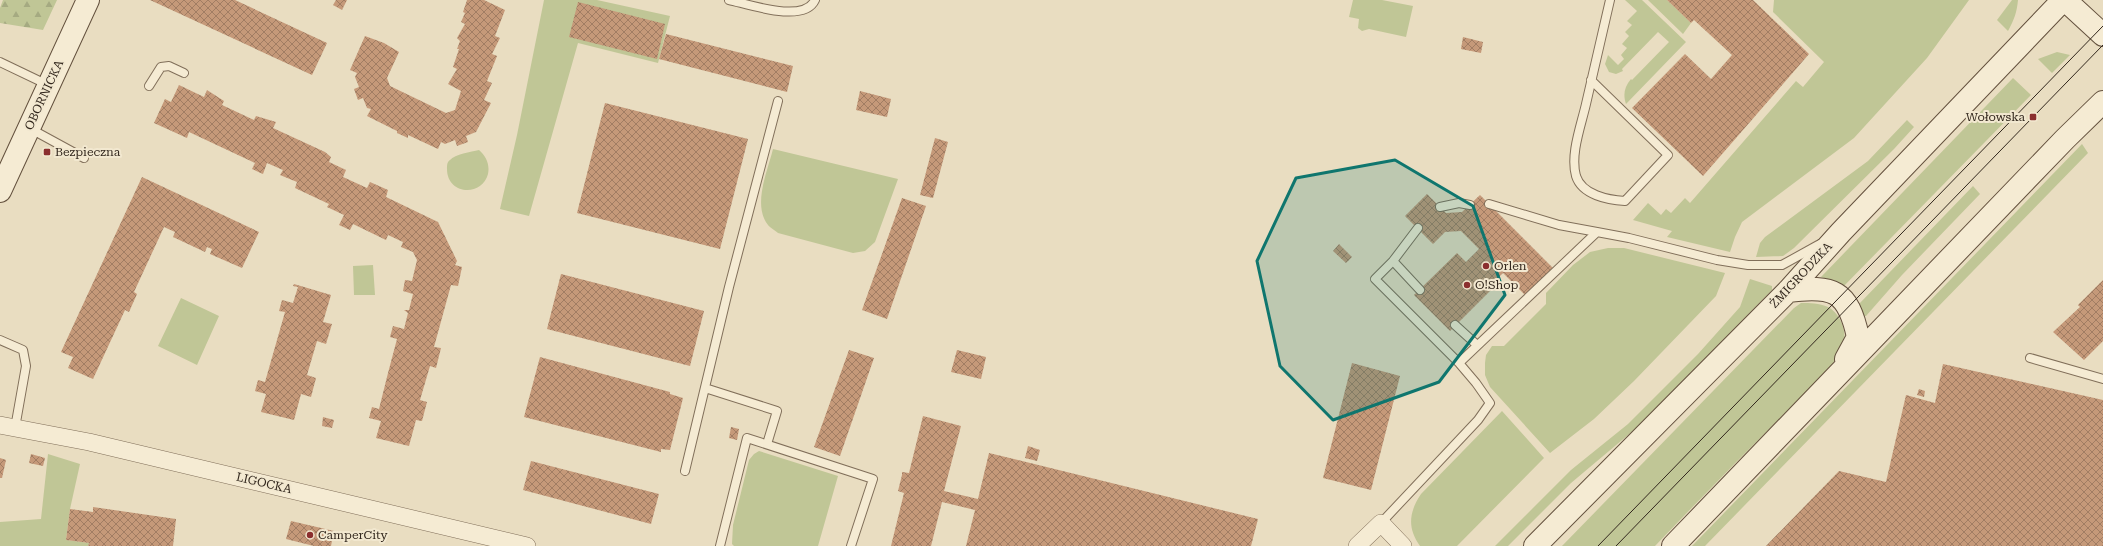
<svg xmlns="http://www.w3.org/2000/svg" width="2103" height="546" viewBox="0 0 2103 546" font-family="'Roboto Serif',serif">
  <defs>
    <pattern id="forest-firs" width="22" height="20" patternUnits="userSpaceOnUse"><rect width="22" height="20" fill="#c0c696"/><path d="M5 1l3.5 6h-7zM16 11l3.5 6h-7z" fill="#a5aa81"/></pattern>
    <pattern id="building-cross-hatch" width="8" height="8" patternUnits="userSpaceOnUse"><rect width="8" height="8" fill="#c59979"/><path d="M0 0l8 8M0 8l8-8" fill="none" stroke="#a17d63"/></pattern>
  </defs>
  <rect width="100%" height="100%" fill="#e9ddc1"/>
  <path fill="#c0c696" d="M 544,0 L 597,0 L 670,16 L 658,63 L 578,43 L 529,216 L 500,209 L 517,135 Z
    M 1353,0 L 1382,0 L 1413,6 L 1406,37 L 1369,29 L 1362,31 L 1358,28 L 1359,19 L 1349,17 Z
    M 1625,0 L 1642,0 L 1686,42 L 1626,104 C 1623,95 1624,87 1631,79 L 1632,80 L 1669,42 L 1658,32 L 1622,69 L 1623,71 L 1616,74 L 1609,72 L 1605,64 L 1608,55 L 1618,65 L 1624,59 L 1621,55 L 1627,48 L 1622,44 L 1629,36 L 1625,32 L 1632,25 L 1627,21 L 1637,11 Z
    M 1648,0 L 1667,0 L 1691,23 L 1683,34 Z
    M 1774,0 L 1969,0 L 1927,58 L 1854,138 L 1742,222 L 1735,237 L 1730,252 L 1667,237 L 1672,231 L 1633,220 L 1648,203 L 1661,215 L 1666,209 L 1671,213 L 1685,198 L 1690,203 L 1796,81 L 1803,87 L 1824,62 L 1773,12 Z
    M 2012,0 L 2018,0 C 2017,12 2014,20 2008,31 L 1997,20 Z
    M 2057,52 L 2070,55 L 2052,73 L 2038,59 Z
    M 2013,78 L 2031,95 L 1842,288 L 1831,280 L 1821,277 Z
    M 1907,120 L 1914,127 L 1894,149 L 1794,248 L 1783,256 L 1756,257 L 1760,243 L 1765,237 L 1868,161 Z
    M 2082,144 L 2088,153 L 1705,546 L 1692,546 Z
    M 773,149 L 898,179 L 875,242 L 865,251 L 853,253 L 778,233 C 775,230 770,228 768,225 C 752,205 768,170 773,149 Z
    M 479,150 C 486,156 490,164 488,174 C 482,197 447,195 447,169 C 447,165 447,162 450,160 C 455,154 471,152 479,150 Z
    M 1973,186 L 1980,194 L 1902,275 L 1866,316 L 1864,316 L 1859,304 Z
    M 1608,248 L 1624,248 L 1725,273 L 1716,296 L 1634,381 L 1594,419 L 1550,453 L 1490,387 L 1485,375 L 1485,363 L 1486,355 L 1492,346 L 1504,346 L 1546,304 L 1546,293 L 1573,265 L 1590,252 Z
    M 373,265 L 375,295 L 354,295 L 353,266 Z
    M 1750,279 L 1772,286 L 1772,290 L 1634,430 L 1571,483 L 1508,546 L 1495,546 L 1571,470 L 1628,424 L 1698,354 L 1740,307 Z
    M 181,298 L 219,316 L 197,365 L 158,346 Z
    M 1801,303 C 1810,303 1819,303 1828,307 C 1841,314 1848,333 1843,347 C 1834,368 1801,396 1785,413 C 1741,457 1698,501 1655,546 L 1562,546 L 1794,308 Z
    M 1502,411 L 1544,458 L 1457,546 L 1420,546 C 1407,528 1409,512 1421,494 Z
    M 759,451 L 838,476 L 818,546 L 734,546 L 732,544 L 733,525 L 749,460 L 754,454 Z
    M 48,454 L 80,464 L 70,509 L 66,540 L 89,543 L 88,546 L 0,546 L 0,522 L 41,519 Z"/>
  <path fill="url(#forest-firs)" d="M 3,0 L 57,0 L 43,30 L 0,23 L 0,8 Z"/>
  <path fill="url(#building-cross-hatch)" d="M 150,0 L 235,0 L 327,43 L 312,75 Z
    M 336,0 L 347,0 L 342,10 L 333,5 Z
    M 467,0 L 484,0 L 505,10 L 495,36 L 500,38 L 492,54 L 497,56 L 487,81 L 492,83 L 484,100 L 491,103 L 476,132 L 466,136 L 468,142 L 457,146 L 455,140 L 445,144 L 441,142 L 438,149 L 408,135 L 408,138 L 397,133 L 397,131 L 367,116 L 371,109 L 367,108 L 363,98 L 358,100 L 354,89 L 359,87 L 355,77 L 357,73 L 350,70 L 365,36 L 384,43 L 399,52 L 387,78 L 390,86 L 446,113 L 455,110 L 461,91 L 448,84 L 457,69 L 453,67 L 459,49 L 457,49 L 460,41 L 457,38 L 465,24 L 461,22 L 465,13 L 463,12 Z
    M 1667,0 L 1753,0 L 1809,54 L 1703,176 L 1632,108 L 1685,54 L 1711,79 L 1732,55 L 1694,20 L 1691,23 Z
    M 578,2 L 665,24 L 657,59 L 569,37 Z
    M 666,34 L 793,66 L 787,92 L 659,59 Z
    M 1463,37 L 1483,42 L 1481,53 L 1461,49 Z
    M 179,85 L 204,97 L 207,90 L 224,101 L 222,105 L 254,120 L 256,116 L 276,122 L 273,128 L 325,152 L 331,157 L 329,162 L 346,170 L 343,177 L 367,188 L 370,182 L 388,190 L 386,197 L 438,222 L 457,261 L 455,265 L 462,267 L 458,286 L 451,285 L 434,347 L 441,348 L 436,368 L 430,366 L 420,400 L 427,402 L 422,421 L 416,420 L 409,446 L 376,438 L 381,421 L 369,418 L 372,407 L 379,409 L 388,373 L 397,339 L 390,337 L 393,326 L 404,329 L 408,313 L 404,310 L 409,310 L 413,294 L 403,291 L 405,280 L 412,281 L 417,260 L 413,252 L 401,247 L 403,242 L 388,235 L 386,240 L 353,224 L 350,230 L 339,225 L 344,215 L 327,207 L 329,204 L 295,188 L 297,182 L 280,175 L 283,170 L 267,163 L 263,174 L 252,169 L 255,163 L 189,132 L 187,138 L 154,123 L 165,99 L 171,102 Z
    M 860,91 L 891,99 L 887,117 L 856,110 Z
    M 605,103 L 748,139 L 720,249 L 577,213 Z
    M 935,138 L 948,142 L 933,198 L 920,195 Z
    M 142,177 L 259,232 L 242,268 L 210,254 L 212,249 L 207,247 L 205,252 L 173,237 L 175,232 L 164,227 L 134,292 L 137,294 L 129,312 L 125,310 L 93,379 L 68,368 L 73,357 L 61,352 Z
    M 1427,194 L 1446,213 L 1462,212 L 1480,195 L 1554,269 L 1526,296 L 1503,273 L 1489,286 L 1492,289 L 1450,331 L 1414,295 L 1457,253 L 1466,262 L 1479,249 L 1461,231 L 1445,232 L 1433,244 L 1405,216 Z
    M 902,198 L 926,206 L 887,319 L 862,310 Z
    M 1339,244 L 1352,257 L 1346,263 L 1333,251 Z
    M 561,274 L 704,311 L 690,366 L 547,329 Z
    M 2103,280 L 2103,341 L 2084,360 L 2053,332 L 2080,307 L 2078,305 Z
    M 294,284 L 331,295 L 323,322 L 332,324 L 326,344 L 317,341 L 307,375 L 316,378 L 311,397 L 301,394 L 294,420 L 261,412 L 266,394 L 255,391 L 258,380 L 265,382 L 285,312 L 279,311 L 282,300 L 293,303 L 298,287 L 293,286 Z
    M 849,350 L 874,358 L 840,456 L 814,447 Z
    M 957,350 L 986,357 L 981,379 L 951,372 Z
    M 540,357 L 670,392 L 670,394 L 683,398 L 670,450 L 661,449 L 661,452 L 524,417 Z
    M 1352,363 L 1400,376 L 1371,490 L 1323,478 Z
    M 1943,364 L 2103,400 L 2103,546 L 1766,546 L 1839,471 L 1886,482 L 1906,395 L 1935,403 Z
    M 1919,389 L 1925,391 L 1924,397 L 1917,395 Z
    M 923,416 L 961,426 L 944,491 L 978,499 L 989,453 L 1258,519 L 1251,546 L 966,546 L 975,510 L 942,502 L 931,546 L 891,546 L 904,493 L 898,491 L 902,475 L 902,472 L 909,473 Z
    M 323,417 L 334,420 L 332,428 L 322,426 Z
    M 731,427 L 739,429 L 737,440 L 729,438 Z
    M 1028,446 L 1040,450 L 1037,461 L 1025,458 Z
    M 31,454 L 45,458 L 43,466 L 29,463 Z
    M 0,458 L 6,460 L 2,478 L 0,478 Z
    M 531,461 L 659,494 L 651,524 L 523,490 Z
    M 93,507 L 176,519 L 173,546 L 88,546 L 89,543 L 66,540 L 70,509 L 93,512 Z
    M 291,521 L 334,531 L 331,546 L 314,546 L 286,539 Z"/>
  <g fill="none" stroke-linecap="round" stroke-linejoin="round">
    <defs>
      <path id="lane" d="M 729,0 C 748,4 804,24 815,0
        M 0,62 L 48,85
        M 1591,80 L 1668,155 L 1625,201 C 1608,200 1582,195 1576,176 C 1570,154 1581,126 1586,104 C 1594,69 1602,35 1610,0
        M 149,86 L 161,67 L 169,66 L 184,73
        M 29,128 L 84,158
        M 1489,204 L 1559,225 L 1597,232
        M 1440,207 L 1459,203 L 1470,205
        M 1418,228 L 1393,261 L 1375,279 L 1459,363
        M 1393,261 L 1420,290
        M 1455,325 L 1477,345
        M 0,340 L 23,350 L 26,366 L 15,428
        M 2030,358 L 2103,379
        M 705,388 L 777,411 L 767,444
        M 685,471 L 729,287 L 778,101
        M 1381,523 L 1478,420 L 1490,403 L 1476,383 L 1459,363 L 1597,232 L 1629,238 L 1717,260 L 1748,265 L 1782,265 L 1820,244
        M 720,546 L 747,438 L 873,479 L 851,546"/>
      <path id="street" d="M 0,425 L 89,442 L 527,546
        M 1357,546 L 1381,523 L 1403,546"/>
      <path id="secondary" d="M 2065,0 L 2103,35
        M 0,191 L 88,0
        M 1788,291 C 1833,285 1848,290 1858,337 L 1846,359
        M 1535,546 L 1788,291 L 1841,232 L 2063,0
        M 1673,546 L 2065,139 L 2103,102"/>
    </defs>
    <use href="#lane" stroke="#816f5a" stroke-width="10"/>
    <use href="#street" stroke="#816f5a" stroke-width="18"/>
    <use href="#secondary" stroke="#63503d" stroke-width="24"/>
    <use href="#lane" stroke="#f5ebd3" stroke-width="8"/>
    <use href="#street" stroke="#f5ebd3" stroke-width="17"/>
    <use href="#secondary" stroke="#f5ebd3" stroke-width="22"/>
    <path stroke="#32271d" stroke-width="1" d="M 1598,546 L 2103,26
      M 1616,546 L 2103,45"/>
  </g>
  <path fill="#0f766e" fill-opacity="0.2" stroke="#0f766e" stroke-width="3" stroke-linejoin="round" d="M 1395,160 L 1473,206 L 1505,295 L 1439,382 L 1333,420 L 1280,366 L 1257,261 L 1296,178 Z"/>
  <g fill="#8b2f2f" stroke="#f2e8d0" stroke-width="1.5">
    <rect x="2029" y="113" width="8" height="8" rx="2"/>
    <rect x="43" y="148" width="8" height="8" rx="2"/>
    <circle cx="1486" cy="266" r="4"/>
    <circle cx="1467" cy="285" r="4"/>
    <circle cx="310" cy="535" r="4"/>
  </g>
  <g text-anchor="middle" stroke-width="4" stroke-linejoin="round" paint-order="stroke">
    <g font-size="12" fill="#32271d" stroke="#f2e8d0">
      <text transform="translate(44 95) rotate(-65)" y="4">OBORNICKA</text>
      <text transform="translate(1801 275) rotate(-47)" y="4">ŻMIGRODZKA</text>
      <text transform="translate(264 483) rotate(13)" y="4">LIGOCKA</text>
    </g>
    <g font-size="12" fill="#32271d" stroke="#f2e8d0" text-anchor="start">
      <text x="2025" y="121" text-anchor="end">Wołowska</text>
      <text x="55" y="156">Bezpieczna</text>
      <text x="1494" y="270">Orlen</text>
      <text x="1475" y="289">O!Shop</text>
      <text x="318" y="539">CamperCity</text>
    </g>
  </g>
</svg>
